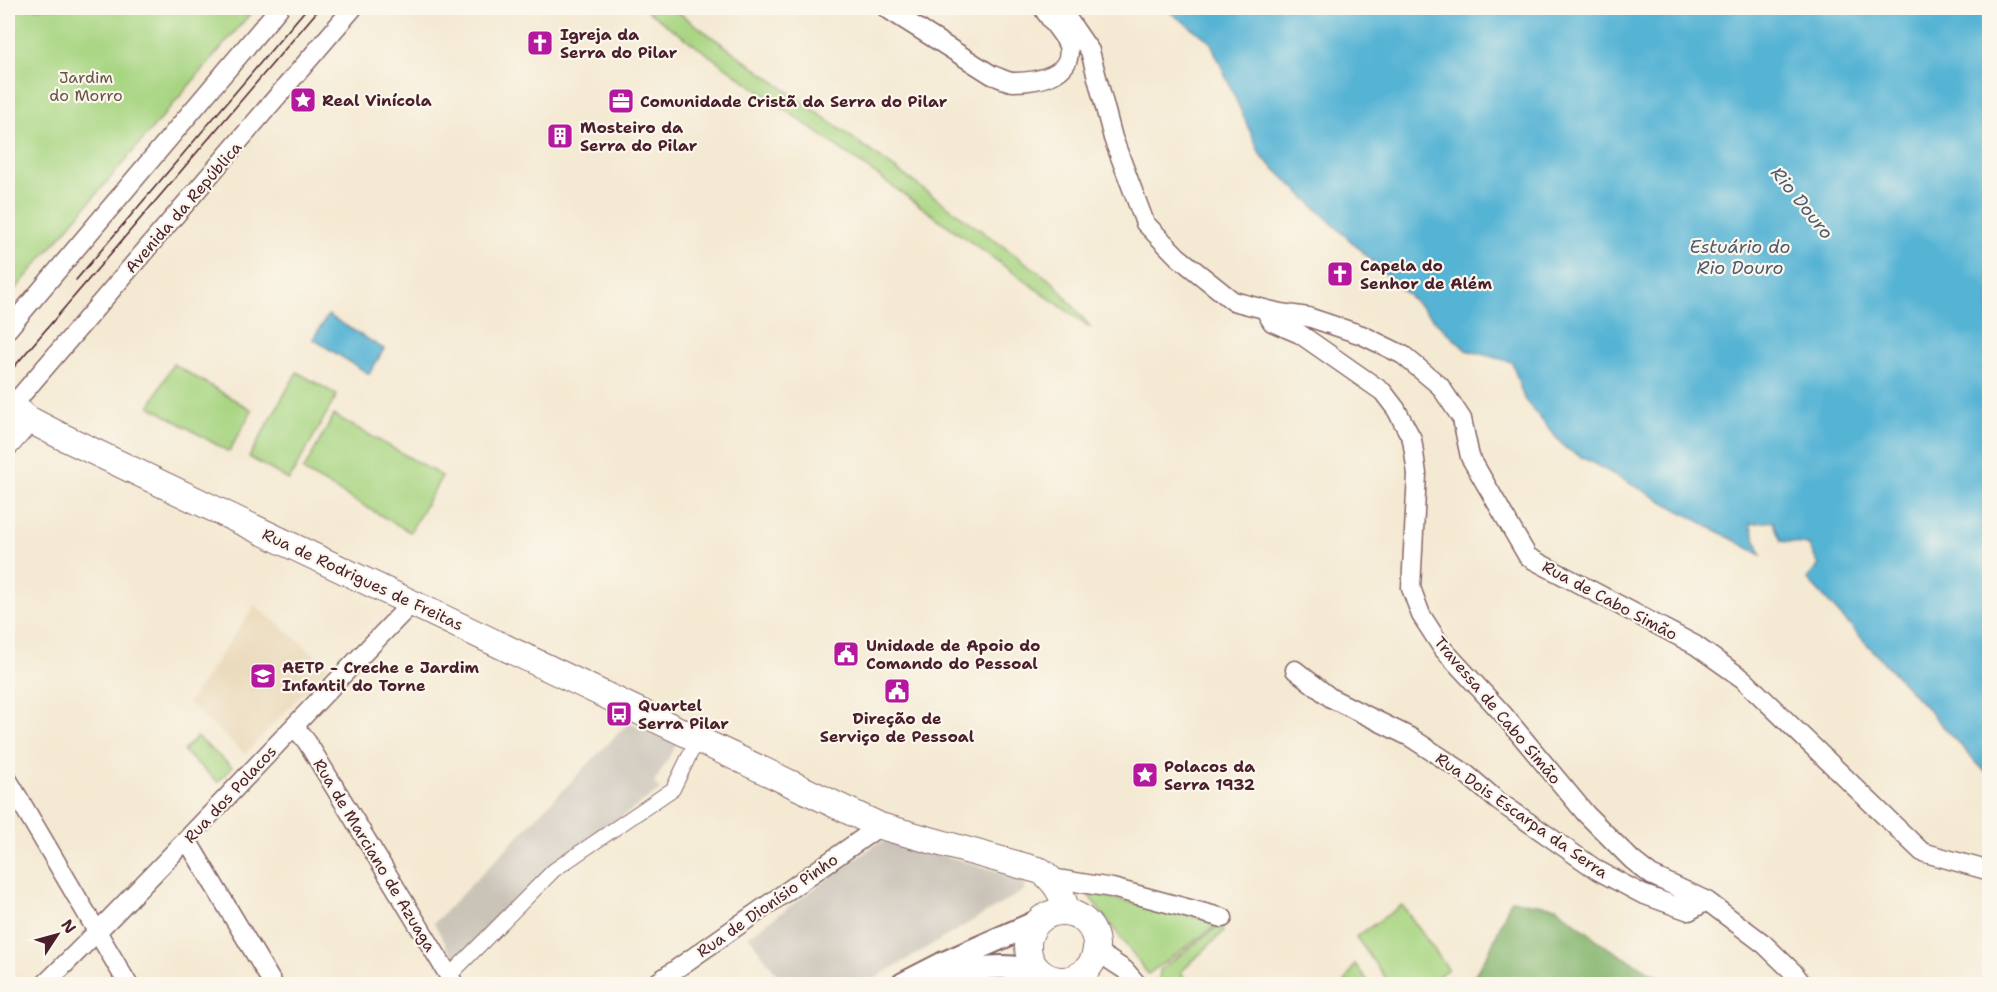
<svg xmlns="http://www.w3.org/2000/svg" width="1997" height="992" viewBox="0 0 1997 992" font-family="'Shantell Sans',sans-serif">
  <rect width="100%" height="100%" fill="#fbf7ec"/>
  <filter id="ink" filterUnits="userSpaceOnUse"><feTurbulence type="fractalNoise" baseFrequency=".0167" numOctaves="2"/><feDisplacementMap in="SourceGraphic" scale="12" xChannelSelector="R" yChannelSelector="G"/><feConvolveMatrix kernelMatrix="1 2 1 2 8 2 1 2 1" color-interpolation-filters="sRGB"/></filter>
  <filter id="wash" filterUnits="userSpaceOnUse"><feTurbulence type="fractalNoise" baseFrequency=".008" numOctaves="4" result="noise"/><feDisplacementMap in="SourceGraphic" scale="24" xChannelSelector="R" yChannelSelector="G"/><feGaussianBlur stdDeviation="1.35" result="paint"/><feColorMatrix in="noise" values="0 0 0 0 0 0 0 0 0 0 0 0 0 0 0 0 0 1.4 0 .05"/><feComposite in="paint" operator="in"/></filter>
  <g filter="url(#wash)">
    <rect width="100%" height="100%" fill="#f4e9d2"/>
    <path fill="#ead9ba" d="M 255,605 L 329,666 L 245,754 L 188,703 Z"/>
    <path fill="#cac3b8" d="M 629,722 L 677,743 L 654,783 L 660,790 L 549,868 L 456,963 L 434,923 Z
      M 893,841 L 1025,879 L 1025,890 L 865,984 L 784,984 L 749,936 L 879,842 Z"/>
    <path fill="#a8d582" stroke="#797a56" stroke-width="1.5" d="M 8,8 L 255,8 L 8,298 Z
      M 643,8 L 672,8 L 1054,283 L 1091,328 Z
      M 173,364 L 252,410 L 229,452 L 150,406 Z
      M 297,372 L 337,395 L 289,480 L 249,457 Z
      M 334,415 L 442,476 L 410,532 L 303,471 Z
      M 197,737 L 232,767 L 218,782 L 183,751 Z
      M 1086,892 L 1220,923 L 1148,974 Z
      M 1402,905 L 1448,969 L 1437,977 L 1441,984 L 1390,984 L 1356,937 Z
      M 1221,924 L 1224,931 L 1181,972 L 1188,984 L 1161,984 L 1159,982 L 1160,970 Z
      M 1355,964 L 1370,984 L 1344,984 Z"/>
    <path fill="#86b670" stroke="#686a4e" stroke-width="1.5" d="M 1511,900 L 1556,907 L 1606,947 L 1671,984 L 1469,984 L 1489,952 Z"/>
    <path fill="#55b3d4" stroke="#506980" stroke-width="1.5" d="M 1164,8 L 1989,8 L 1989,776 L 1807,579 L 1819,565 L 1808,545 L 1781,541 L 1773,521 L 1750,524 L 1761,555 L 1565,448 L 1524,399 L 1512,362 L 1466,350 L 1261,156 L 1210,41 Z
      M 328,315 L 384,349 L 369,374 L 313,339 Z"/>
  </g>
  <g filter="url(#ink)">
    <g fill="none" stroke-linecap="round" stroke-linejoin="round">
      <defs>
        <path id="pedestrian" d="M 449,976 L 554,870 L 673,789 L 698,738"/>
        <path id="minor" d="M 886,8 L 992,75 C 999,77 1007,82 1014,82 C 1034,82 1075,76 1068,46 C 1066,37 1048,18 1043,8
          M 1056,8 L 1063,12 L 1090,51 L 1113,138 L 1145,223 L 1178,257 L 1233,301 L 1280,313 L 1308,317 L 1362,335 L 1403,355 L 1440,386 L 1462,419 L 1470,457 L 1528,557 L 1695,645 L 1743,679 L 1922,852 L 1990,871
          M 1265,310 L 1272,322 L 1300,334 L 1383,392 L 1396,409 L 1412,439 L 1417,474 L 1411,588 L 1421,615 L 1443,649 L 1502,713 L 1586,814 L 1632,860 L 1651,875 L 1707,901 L 1764,944 L 1793,972 L 1802,984
          M 8,329 L 279,8
          M 12,406 L 353,8
          M 1295,670 L 1331,698 L 1410,737 L 1465,773 L 1498,801 L 1597,870 L 1642,894 L 1689,911 L 1707,901
          M 294,726 L 307,742 L 454,984
          M 8,780 L 128,984
          M 187,840 L 273,984
          M 1051,878 L 1112,888 L 1223,918
          M 1096,951 L 1125,970 L 1137,984
          M 45,984 C 171,860 289,729 413,602
          M 655,984 L 880,826"/>
        <path id="tertiary" d="M 939,977 C 973,968 1008,962 1042,973
          M 903,984 L 942,964 L 1037,922"/>
        <path id="secondary" d="M 8,402 L 28,419 L 61,436 L 880,826 L 1041,871 C 1056,882 1062,893 1067,912
          M 8,442 L 28,419
          M1028 946a34 34 0 1 1 68 0a34 34 0 1 1-68 0Z"/>
      </defs>
      <use href="#pedestrian" stroke="#866665" stroke-width="16"/>
      <use href="#minor" stroke="#866665" stroke-width="21"/>
      <use href="#tertiary" stroke="#866665" stroke-width="26"/>
      <use href="#secondary" stroke="#866665" stroke-width="28"/>
      <use href="#pedestrian" stroke="#fff" stroke-width="14"/>
      <use href="#minor" stroke="#fff" stroke-width="18"/>
      <use href="#tertiary" stroke="#fff" stroke-width="22"/>
      <use href="#secondary" stroke="#fff" stroke-width="26"/>
      <path stroke="#4a1f2b" stroke-width="1.5" d="M 76,280 L 307,8
        M 8,374 L 320,8"/>
    </g>
  </g>
  <defs>
    <symbol id="church-square" viewBox="-11 -11 22 22"><rect x="-9" y="-9" width="18" height="18" rx="4" fill="#b5179e" stroke="#fbf7ec"/><path d="M-1.2-6h2.4v3.5h3.3v2.4h-3.3V6h-2.4V-.1h-3.3v-2.4h3.3Z" fill="#fff"/></symbol>
    <symbol id="sight-square" viewBox="-11 -11 22 22"><rect x="-9" y="-9" width="18" height="18" rx="4" fill="#b5179e" stroke="#fbf7ec"/><path d="M0-6L1.8-2.2L6-1.7L2.9 1.2L3.7 5.4L0 3.3L-3.7 5.4L-2.9 1.2L-6-1.7L-1.8-2.2Z" fill="#fff"/></symbol>
    <symbol id="office-square" viewBox="-11 -11 22 22"><rect x="-9" y="-9" width="18" height="18" rx="4" fill="#b5179e" stroke="#fbf7ec"/><path d="M-6-3h4V-5.5h4V-3h4V5H-6ZM-1-4.5V-3h2v-1.5ZM-6 0V1H6V0Z" fill="#fff"/></symbol>
    <symbol id="building-square" viewBox="-11 -11 22 22"><rect x="-9" y="-9" width="18" height="18" rx="4" fill="#b5179e" stroke="#fbf7ec"/><path d="M-4-6H4V6H1V3H-1V6H-4ZM-2.5-4.3h1.7v1.8h-1.7ZM.8-4.3h1.7v1.8H.8ZM-2.5-1h1.7V.8h-1.7ZM.8-1h1.7V.8H.8Z" fill="#fff"/></symbol>
    <symbol id="civic-square" viewBox="-11 -11 22 22"><rect x="-9" y="-9" width="18" height="18" rx="4" fill="#b5179e" stroke="#fbf7ec"/><path d="M-.6-6.5H3V-4.5H.6V-3L4-1V1h2V6H-6V1h2V-1L-.6-3ZM-1.2 2.5V6h2.4V2.5Z" fill="#fff"/></symbol>
    <symbol id="school-square" viewBox="-11 -11 22 22"><rect x="-9" y="-9" width="18" height="18" rx="4" fill="#b5179e" stroke="#fbf7ec"/><path d="M0-5L7-2L0 1L-7-2ZM-4 1L0 2.5L4 1V4Q0 6-4 4Z" fill="#fff"/></symbol>
    <symbol id="bus-square" viewBox="-11 -11 22 22"><rect x="-9" y="-9" width="18" height="18" rx="4" fill="#b5179e" stroke="#fbf7ec"/><path d="M-5-6H5V4H4V6H2V4H-2V6H-4V4H-5ZM-3.5-4V0h7V-4ZM-3.5 1.2v1.5H-2V1.2ZM2 1.2v1.5H3.5V1.2Z" fill="#fff"/></symbol>
  </defs>
  <g fill-rule="evenodd">
    <use href="#church-square" x="525" y="28" width="30" height="30"/>
    <use href="#sight-square" x="288" y="85" width="30" height="30"/>
    <use href="#office-square" x="606" y="86" width="30" height="30"/>
    <use href="#building-square" x="545" y="121" width="30" height="30"/>
    <use href="#church-square" x="1325" y="259" width="30" height="30"/>
    <use href="#civic-square" x="831" y="639" width="30" height="30"/>
    <use href="#school-square" x="248" y="661" width="30" height="30"/>
    <use href="#civic-square" x="882" y="676" width="30" height="30"/>
    <use href="#bus-square" x="604" y="699" width="30" height="30"/>
    <use href="#sight-square" x="1130" y="760" width="30" height="30"/>
  </g>
  <g text-anchor="middle" stroke-width="4.5" stroke-linejoin="round" paint-order="stroke">
    <g font-size="16" font-weight="bold" fill="#4a1f2b" stroke="#fbf7ec" text-anchor="start">
      <text x="560" y="40">Igreja da<tspan x="560" dy="18">Serra do Pilar</tspan></text>
      <text x="322" y="106">Real Vinícola</text>
      <text x="640" y="107">Comunidade Cristã da Serra do Pilar</text>
      <text x="580" y="133">Mosteiro da<tspan x="580" dy="18">Serra do Pilar</tspan></text>
      <text x="1360" y="271">Capela do<tspan x="1360" dy="18">Senhor de Além</tspan></text>
      <text x="866" y="651">Unidade de Apoio do<tspan x="866" dy="18">Comando do Pessoal</tspan></text>
      <text x="282" y="673">AETP - Creche e Jardim<tspan x="282" dy="18">Infantil do Torne</tspan></text>
      <text x="638" y="711">Quartel<tspan x="638" dy="18">Serra Pilar</tspan></text>
      <text x="897" y="724" text-anchor="middle">Direção de<tspan x="897" dy="18">Serviço de Pessoal</tspan></text>
      <text x="1164" y="772">Polacos da<tspan x="1164" dy="18">Serra 1932</tspan></text>
    </g>
    <g font-size="16" fill="#665645" stroke="#fbf7ec">
      <text x="86" y="83">Jardim<tspan x="86" dy="18">do Morro</tspan></text>
    </g>
    <g font-size="16" fill="#4a1f2b" stroke="#fbf7ec">
      <text transform="translate(183 207) rotate(-49)" y="6">Avenida da República</text>
      <text transform="translate(363 579) rotate(25)" y="6">Rua de Rodrigues de Freitas</text>
      <text transform="translate(1610 600) rotate(28)" y="6">Rua de Cabo Simão</text>
      <text transform="translate(1498 710) rotate(50)" y="6">Travessa de Cabo Simão</text>
      <text transform="translate(230 794) rotate(-47)" y="6">Rua dos Polacos</text>
      <text transform="translate(1522 815) rotate(35)" y="6">Rua Dois Escarpa da Serra</text>
      <text transform="translate(375 855) rotate(59)" y="6">Rua de Marciano de Azuaga</text>
      <text transform="translate(767 905) rotate(-35)" y="6">Rua de Dionísio Pinho</text>
    </g>
    <g font-size="18" font-style="italic" fill="#4e5a6f" stroke="#fbf7ec">
      <text transform="translate(1802 203) rotate(51)" y="6">Rio Douro</text>
      <text x="1740" y="253">Estuário do<tspan x="1740" dy="21">Rio Douro</tspan></text>
    </g>
  </g>
  <rect width="1997" height="992" fill="none" stroke="#fbf7ec" stroke-width="30"/>
  <g transform="translate(57 935) rotate(54)" stroke="#fbf7ec" stroke-width="4.5" paint-order="stroke">
  <path d="M0-4.5L10 22L0 15L-10 22Z" fill="#4a1f2b"/>
  <text y="-9" font-size="16" font-weight="bold" text-anchor="middle" fill="#4a1f2b">N</text>
  </g>
</svg>
